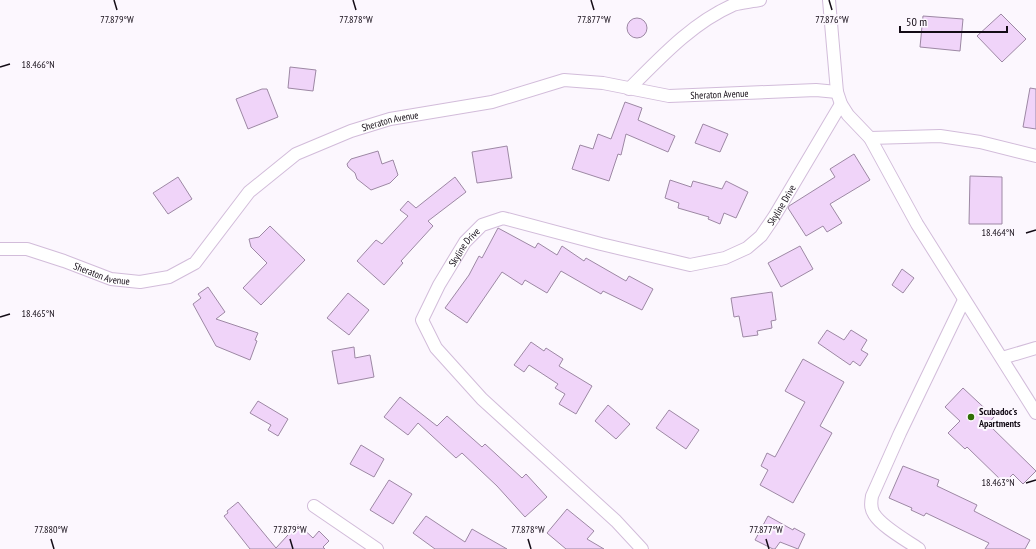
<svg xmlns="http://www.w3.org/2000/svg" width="1036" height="549" viewBox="0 0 1036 549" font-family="'PT Sans Narrow',sans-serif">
  <rect width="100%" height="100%" fill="#fcf7fe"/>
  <path fill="#f0d4f9" stroke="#9d88a4" d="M 1001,14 L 1026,39 L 1002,62 L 977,36 Z
    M 923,16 L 963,19 L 960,51 L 920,47 Z
    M627 28a10 10 0 1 1 20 0a10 10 0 1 1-20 0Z
    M 290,67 L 316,70 L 313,91 L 288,88 Z
    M 1030,88 L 1036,89 L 1036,129 L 1023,127 Z
    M 262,89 L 267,89 L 278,117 L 248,129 L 236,99 Z
    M 625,102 L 642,108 L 638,120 L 675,136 L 668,152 L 626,134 L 621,155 L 618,154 L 609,181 L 572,169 L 580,145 L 593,149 L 598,134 L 611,139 Z
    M 703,124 L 728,134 L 720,152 L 695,143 Z
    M 507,146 L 512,178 L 477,183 L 472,152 Z
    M 378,151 L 382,164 L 393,160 L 398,175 L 390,183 L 371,190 L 357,179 L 355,173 L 348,167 L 347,164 L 351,159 Z
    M 854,154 L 870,180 L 830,204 L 842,223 L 827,232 L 823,226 L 806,236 L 788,208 L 789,206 L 835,177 L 830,169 Z
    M 970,176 L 1002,177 L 1002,224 L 969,224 Z
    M 178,177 L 192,199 L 168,214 L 153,193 Z
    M 455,177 L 466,192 L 428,221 L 433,226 L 401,261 L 403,263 L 384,285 L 357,261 L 376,240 L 382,244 L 408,216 L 400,210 L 408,201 L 416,208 Z
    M 670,180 L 691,187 L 693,181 L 722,189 L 726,181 L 748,192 L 736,218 L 724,213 L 720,224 L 708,219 L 709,217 L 678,208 L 679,203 L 665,198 Z
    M 270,226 L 305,260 L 261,305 L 243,288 L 267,263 L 251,247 L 249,239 L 259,237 Z
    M 498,228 L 535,248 L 538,243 L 557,255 L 562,246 L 584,261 L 586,258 L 626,281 L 629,276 L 653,289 L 642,310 L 603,291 L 601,294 L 561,271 L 547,293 L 525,280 L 522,285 L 502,272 L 467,323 L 445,308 L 469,275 L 479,256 L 482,258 Z
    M 800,246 L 813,269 L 781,287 L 768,263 Z
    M 902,269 L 914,278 L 903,293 L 892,285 Z
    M 208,287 L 225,312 L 216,319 L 258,333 L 255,340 L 257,341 L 250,360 L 216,346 L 193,304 L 201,298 L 198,294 Z
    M 772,292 L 776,320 L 771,321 L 772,328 L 757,331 L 758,335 L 743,337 L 739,316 L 734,317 L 731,298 Z
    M 348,293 L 369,310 L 349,335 L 327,318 Z
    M 827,330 L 844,340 L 851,330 L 867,340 L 861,350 L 868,354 L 860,366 L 853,361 L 850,365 L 818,343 Z
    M 531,342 L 544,351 L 546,348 L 563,359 L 559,366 L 592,386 L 576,414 L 559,404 L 565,394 L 555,388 L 558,384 L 529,365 L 524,372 L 514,365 Z
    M 354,347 L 355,358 L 370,355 L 374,377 L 338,384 L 332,351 Z
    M 803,359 L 844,382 L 820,426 L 832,433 L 793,503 L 760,485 L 768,470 L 761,466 L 767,453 L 775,457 L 805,402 L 785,391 Z
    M 963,388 L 994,417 L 988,424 L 1036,471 L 1023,484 L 1013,474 L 1004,483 L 967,447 L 965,449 L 948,433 L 960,421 L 945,407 Z
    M 400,397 L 437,426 L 447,416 L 482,447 L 485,444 L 522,478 L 526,474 L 547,497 L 525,517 L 497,486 L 462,453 L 456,458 L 418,423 L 408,435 L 384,417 Z
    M 258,401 L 288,419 L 278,436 L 268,430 L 271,425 L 250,413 Z
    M 608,405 L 630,424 L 616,439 L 595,421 Z
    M 669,410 L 699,430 L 686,449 L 656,428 Z
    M 361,445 L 384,459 L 374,477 L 350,464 Z
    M 903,466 L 939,480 L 937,486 L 977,505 L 974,511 L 1030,540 L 1025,549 L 985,549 L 989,543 L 926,513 L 924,516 L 911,510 L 912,508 L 889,498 Z
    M 389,480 L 412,494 L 393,524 L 370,510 Z
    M 238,502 L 276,548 L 298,524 L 313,538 L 319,531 L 329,541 L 323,547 L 325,549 L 250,549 L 224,516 L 228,513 L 227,511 Z
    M 567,509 L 594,531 L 587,539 L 604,549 L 566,549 L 547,533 Z
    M 426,516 L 465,542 L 472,529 L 507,549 L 435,549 L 413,533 Z
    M 768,516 L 793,530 L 794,528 L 805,534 L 798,549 L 780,542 L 775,549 L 773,549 L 755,540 Z"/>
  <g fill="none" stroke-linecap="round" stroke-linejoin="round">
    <defs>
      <g id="street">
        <path d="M 829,0 L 837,92 L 841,104 L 848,115 L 870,138 L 917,224 L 1036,413"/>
        <path d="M 629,89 C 660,58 692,23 733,5 C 741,2 751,2 760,0"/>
        <path d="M 870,138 L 940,136 L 980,142 L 1036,156"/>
        <path id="s1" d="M 0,249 L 27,249 L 64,261 L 111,279 L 140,282 L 169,277 L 195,263 L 249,192 L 296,154 L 351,131 L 390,119 L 492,102 L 564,80 L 603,83 L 669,96 L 816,90 L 837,92"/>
        <path d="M 1002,358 L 1036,348"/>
        <path d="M 314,506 L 377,549"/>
        <path id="s2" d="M 642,549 L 616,521 L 482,399 L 436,348 L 422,320 L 439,285 L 465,242 L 482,225 L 503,218 L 601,244 L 690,265 L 725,258 L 747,248 L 761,236 L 774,217 L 841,104"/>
        <path d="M 919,549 C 906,540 882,527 874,514 C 870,508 871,502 872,496 L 900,433 L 964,300"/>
      </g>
    </defs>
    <use href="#street" stroke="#d2bcda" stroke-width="14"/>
    <use href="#street" stroke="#fff" stroke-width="12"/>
  </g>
  <path fill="none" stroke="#140c16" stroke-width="1.5" d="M 114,0 L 117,10M 353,0 L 356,10M 591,0 L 594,10M 829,0 L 832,10M 0,67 L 10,64M 1026,233 L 1036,230M 0,317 L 10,314M 1026,483 L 1036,480M 51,539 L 54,549M 290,539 L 293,549M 528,539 L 531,549M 766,539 L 769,549"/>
  <circle fill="#2f6f05" stroke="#fcf7fe" stroke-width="1.5" cx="971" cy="417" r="4"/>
  <g text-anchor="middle" stroke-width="4" stroke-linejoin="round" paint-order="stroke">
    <g font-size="10" fill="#140c16" stroke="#fcf7fe">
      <text dy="4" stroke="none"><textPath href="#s1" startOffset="790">Sheraton Avenue</textPath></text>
      <text dy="4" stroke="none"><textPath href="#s1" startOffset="454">Sheraton Avenue</textPath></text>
      <text dy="4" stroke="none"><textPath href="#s2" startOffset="763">Skyline Drive</textPath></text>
      <text dy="4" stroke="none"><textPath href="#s2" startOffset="404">Skyline Drive</textPath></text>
      <text dy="4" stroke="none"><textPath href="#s1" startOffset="106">Sheraton Avenue</textPath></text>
    </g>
    <g font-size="10" font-weight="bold" fill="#140c16" stroke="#fcf7fe" text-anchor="start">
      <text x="979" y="415">Scubadoc's<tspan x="979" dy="12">Apartments</tspan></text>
    </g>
  </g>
  <g font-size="10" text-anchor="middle" fill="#140c16" stroke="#fcf7fe" stroke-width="4" stroke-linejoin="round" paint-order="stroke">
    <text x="117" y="23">77.879°W</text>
    <text x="356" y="23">77.878°W</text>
    <text x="594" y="23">77.877°W</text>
    <text x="832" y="23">77.876°W</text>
    <text x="38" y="68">18.466°N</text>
    <text x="998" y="236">18.464°N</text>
    <text x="38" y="317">18.465°N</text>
    <text x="998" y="486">18.463°N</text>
    <text x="51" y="533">77.880°W</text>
    <text x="290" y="533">77.879°W</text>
    <text x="528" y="533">77.878°W</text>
    <text x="766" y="533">77.877°W</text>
  </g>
  <path d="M900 26v6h107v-6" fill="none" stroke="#140c16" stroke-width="2"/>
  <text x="906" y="26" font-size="12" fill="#140c16" stroke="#fcf7fe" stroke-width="3" paint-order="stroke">50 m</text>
</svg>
